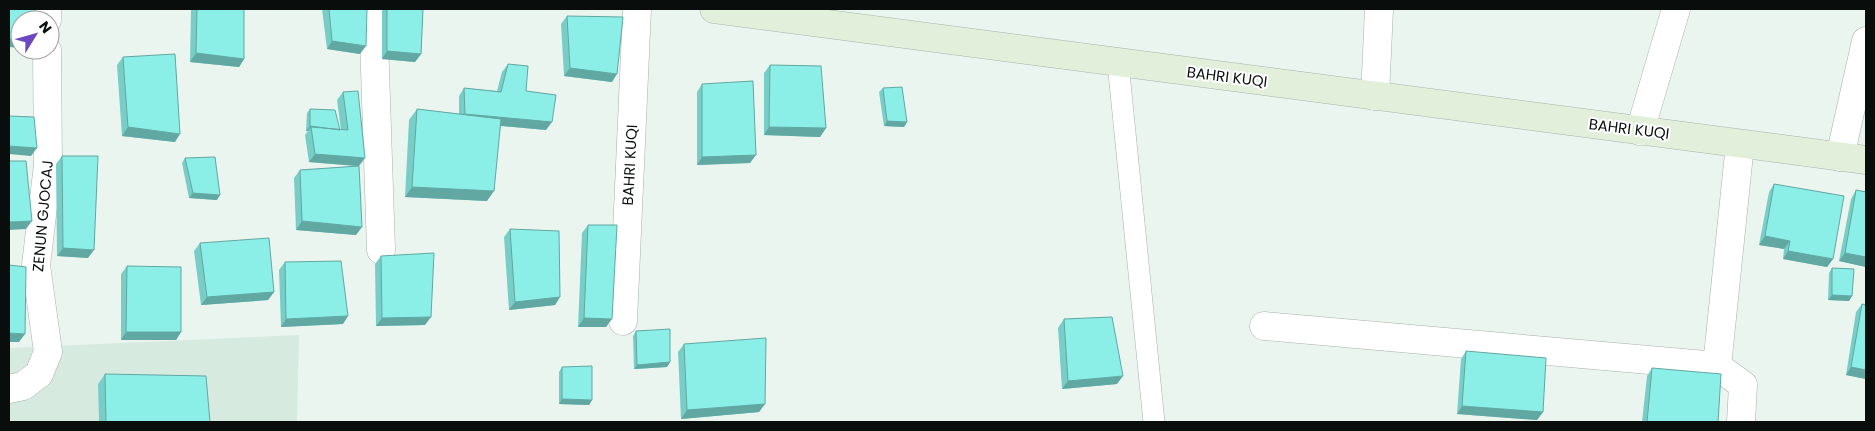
<svg xmlns="http://www.w3.org/2000/svg" width="1875" height="431" viewBox="0 0 1875 431" font-family="Poppins,sans-serif">
  <rect width="100%" height="100%" fill="#eaf5ef"/>
  <path fill="#d7eae0" d="M 299,335 L 297,422 L 9,422 L 9,348 Z"/>
  <g fill="none" stroke-linecap="round" stroke-linejoin="round">
    <defs>
      <path id="lane" d="M 1118,63 L 1154,422"/>
      <path id="street" d="M 47,9 L 47,20
        M 373,9 L 381,250
        M 1375,96 L 1379,9
        M 1640,131 L 1676,9
        M 1840,157 L 1866,41
        M 623,321 L 637,9
        M 1264,326 L 1717,366 L 1740,144
        M 1717,366 L 1743,385 L 1741,422
        M 9,389 L 23,386 L 39,374 L 48,352 L 36,265 L 48,165 L 47,50"/>
      <path id="secondary" d="M 714,9 L 1866,160"/>
    </defs>
    <use href="#lane" stroke="#a6b2ab" stroke-width="22"/>
    <use href="#street" stroke="#a6b2ab" stroke-width="29"/>
    <use href="#secondary" stroke="#a6b2ab" stroke-width="29"/>
    <use href="#lane" stroke="#fff" stroke-width="21"/>
    <use href="#street" stroke="#fff" stroke-width="28"/>
    <use href="#secondary" stroke="#e1efdb" stroke-width="28"/>
  </g>
  <path fill="#78cec7" d="M 191,9 L 244,9 L 244,59 L 239,67 L 190,62 Z
    M 322,9 L 367,9 L 360,54 L 327,49 Z
    M 382,9 L 423,9 L 421,54 L 415,62 L 382,59 Z
    M 567,16 L 612,82 L 564,76 L 561,24 Z
    M 123,57 L 175,142 L 122,136 L 117,65 Z
    M 508,64 L 526,91 L 546,130 L 501,126 L 487,201 L 405,197 L 409,120 L 417,109 L 459,114 L 459,96 L 464,88 L 497,91 L 502,72 Z
    M 770,65 L 826,128 L 820,137 L 764,135 L 764,73 Z
    M 702,84 L 750,163 L 697,165 L 697,92 Z
    M 883,88 L 907,122 L 904,127 L 884,126 L 879,92 Z
    M 343,92 L 359,166 L 356,235 L 296,230 L 294,178 L 300,170 L 355,166 L 309,162 L 305,135 L 308,131 L 306,131 L 307,113 L 310,109 L 341,130 L 337,100 Z
    M 62,156 L 88,258 L 57,256 L 56,164 Z
    M 185,158 L 217,200 L 189,198 L 182,163 Z
    M 1774,184 L 1833,259 L 1827,267 L 1783,259 L 1784,249 L 1759,245 L 1769,192 Z
    M 1856,190 L 1866,192 L 1866,267 L 1839,261 L 1851,199 Z
    M 588,225 L 606,327 L 578,327 L 582,233 Z
    M 510,229 L 560,297 L 555,305 L 509,310 L 504,237 Z
    M 200,243 L 274,292 L 268,300 L 201,305 L 194,251 Z
    M 381,256 L 425,325 L 376,326 L 375,264 Z
    M 285,262 L 343,324 L 281,327 L 279,270 Z
    M 127,266 L 181,332 L 176,340 L 121,340 L 121,274 Z
    M 1832,268 L 1852,296 L 1849,301 L 1828,300 L 1829,273 Z
    M 1862,304 L 1866,305 L 1866,379 L 1846,375 L 1856,312 Z
    M 1064,319 L 1117,384 L 1062,389 L 1058,328 Z
    M 636,331 L 670,362 L 667,367 L 634,369 L 633,336 Z
    M 684,344 L 765,404 L 759,412 L 681,419 L 678,352 Z
    M 1466,351 L 1543,412 L 1537,420 L 1457,414 L 1461,359 Z
    M 562,367 L 592,400 L 589,405 L 559,404 L 559,372 Z
    M 1652,368 L 1718,422 L 1642,422 L 1647,376 Z
    M 105,374 L 210,422 L 99,422 L 98,384 Z"/>
  <path fill="#61a7a2" d="M 9,39 L 20,39 L 20,48 L 9,47 Z
    M 332,41 L 366,46 L 360,54 L 327,49 Z
    M 387,51 L 421,54 L 415,62 L 382,59 Z
    M 196,53 L 244,59 L 239,67 L 190,62 Z
    M 570,68 L 617,74 L 612,82 L 564,76 Z
    M 465,114 L 552,122 L 546,130 L 460,122 Z
    M 887,121 L 907,122 L 904,127 L 884,126 Z
    M 310,126 L 340,130 L 311,127 L 308,131 L 306,131 Z
    M 128,127 L 180,134 L 175,142 L 122,136 Z
    M 769,127 L 826,128 L 820,137 L 764,135 Z
    M 9,146 L 37,148 L 31,156 L 9,154 Z
    M 315,154 L 365,158 L 359,166 L 309,162 Z
    M 756,155 L 750,163 L 697,165 L 702,157 Z
    M 412,187 L 494,191 L 487,201 L 405,197 Z
    M 193,193 L 220,195 L 217,200 L 189,198 Z
    M 32,221 L 26,229 L 9,230 L 9,222 Z
    M 302,221 L 362,227 L 356,235 L 296,230 Z
    M 1765,236 L 1790,241 L 1784,249 L 1759,245 Z
    M 63,248 L 94,250 L 88,258 L 57,256 Z
    M 1788,251 L 1833,259 L 1827,267 L 1783,259 Z
    M 1845,253 L 1866,257 L 1866,267 L 1839,261 Z
    M 274,292 L 268,300 L 201,305 L 207,297 Z
    M 1832,295 L 1852,296 L 1849,301 L 1828,300 Z
    M 560,297 L 555,305 L 509,310 L 515,302 Z
    M 348,316 L 343,324 L 281,327 L 286,319 Z
    M 431,317 L 425,325 L 376,326 L 382,318 Z
    M 584,318 L 612,319 L 606,327 L 578,327 Z
    M 126,332 L 181,332 L 176,340 L 121,340 Z
    M 9,333 L 25,334 L 19,342 L 9,342 Z
    M 670,362 L 667,367 L 634,369 L 637,365 Z
    M 1851,367 L 1866,370 L 1866,379 L 1846,375 Z
    M 1123,376 L 1117,384 L 1062,389 L 1068,381 Z
    M 562,399 L 592,400 L 589,405 L 559,404 Z
    M 765,404 L 759,412 L 681,419 L 687,410 Z
    M 1462,406 L 1543,412 L 1537,420 L 1457,414 Z"/>
  <path fill="#8befe7" stroke="#61a7a2" d="M 9,9 L 35,9 L 35,20 L 20,20 L 20,39 L 9,39 Z
    M 197,9 L 244,9 L 244,59 L 196,53 Z
    M 329,9 L 367,9 L 366,46 L 332,41 Z
    M 387,9 L 423,9 L 421,54 L 387,51 Z
    M 567,16 L 623,17 L 617,74 L 570,68 Z
    M 175,54 L 180,134 L 128,127 L 123,57 Z
    M 508,64 L 528,66 L 526,91 L 556,95 L 552,122 L 465,114 L 464,88 L 501,92 Z
    M 770,65 L 821,66 L 826,128 L 769,127 Z
    M 753,81 L 756,155 L 702,157 L 702,84 Z
    M 902,87 L 907,122 L 887,121 L 883,88 Z
    M 358,91 L 365,158 L 315,154 L 311,127 L 348,130 L 343,92 Z
    M 310,109 L 335,110 L 340,130 L 310,126 Z
    M 417,109 L 501,119 L 494,191 L 412,187 Z
    M 9,116 L 34,117 L 37,148 L 9,146 Z
    M 62,156 L 98,156 L 94,250 L 63,248 Z
    M 215,157 L 220,195 L 193,193 L 185,158 Z
    M 9,161 L 26,161 L 32,221 L 9,222 Z
    M 359,166 L 362,227 L 302,221 L 300,170 Z
    M 1774,184 L 1844,196 L 1833,259 L 1788,251 L 1790,241 L 1765,236 Z
    M 1856,190 L 1866,192 L 1866,257 L 1845,253 Z
    M 588,225 L 617,225 L 612,319 L 584,318 Z
    M 510,229 L 559,231 L 560,297 L 515,302 Z
    M 269,238 L 274,292 L 207,297 L 200,243 Z
    M 434,253 L 431,317 L 382,318 L 381,256 Z
    M 341,261 L 348,316 L 286,319 L 285,262 Z
    M 9,265 L 26,267 L 25,334 L 9,333 Z
    M 127,266 L 181,267 L 181,332 L 126,332 Z
    M 1832,268 L 1854,269 L 1852,296 L 1832,295 Z
    M 1862,304 L 1866,305 L 1866,370 L 1851,367 Z
    M 1112,317 L 1123,376 L 1068,381 L 1064,319 Z
    M 670,329 L 670,362 L 637,365 L 636,331 Z
    M 766,338 L 765,404 L 687,410 L 684,344 Z
    M 1466,351 L 1546,358 L 1543,412 L 1462,406 Z
    M 592,366 L 592,400 L 562,399 L 562,367 Z
    M 1652,368 L 1721,374 L 1718,422 L 1647,422 Z
    M 105,374 L 206,376 L 210,422 L 106,422 Z"/>
  <g text-anchor="middle" stroke-width="4" stroke-linejoin="round" paint-order="stroke">
    <g font-size="15" fill="#090d0b" stroke="#fff">
      <text transform="translate(1227 77) rotate(7)" y="5">BAHRI KUQI</text>
      <text transform="translate(1629 129) rotate(7)" y="5">BAHRI KUQI</text>
      <text transform="translate(630 165) rotate(-87)" y="5">BAHRI KUQI</text>
      <text transform="translate(43 216) rotate(-85)" y="5">ZENUN GJOCAJ</text>
    </g>
  </g>
  <rect width="1875" height="431" fill="none" stroke="#090d0b" stroke-width="20"/>
  <g transform="translate(35 35) rotate(53)"><circle r="24" fill="#ffffff" stroke="#9d9e9d"/>
  <path d="M0-4L9 19L0 12L-9 19Z" fill="#6c47bf"/>
  <text y="-8" font-size="14" font-weight="bold" text-anchor="middle" fill="#090d0b">N</text>
  </g>
</svg>
